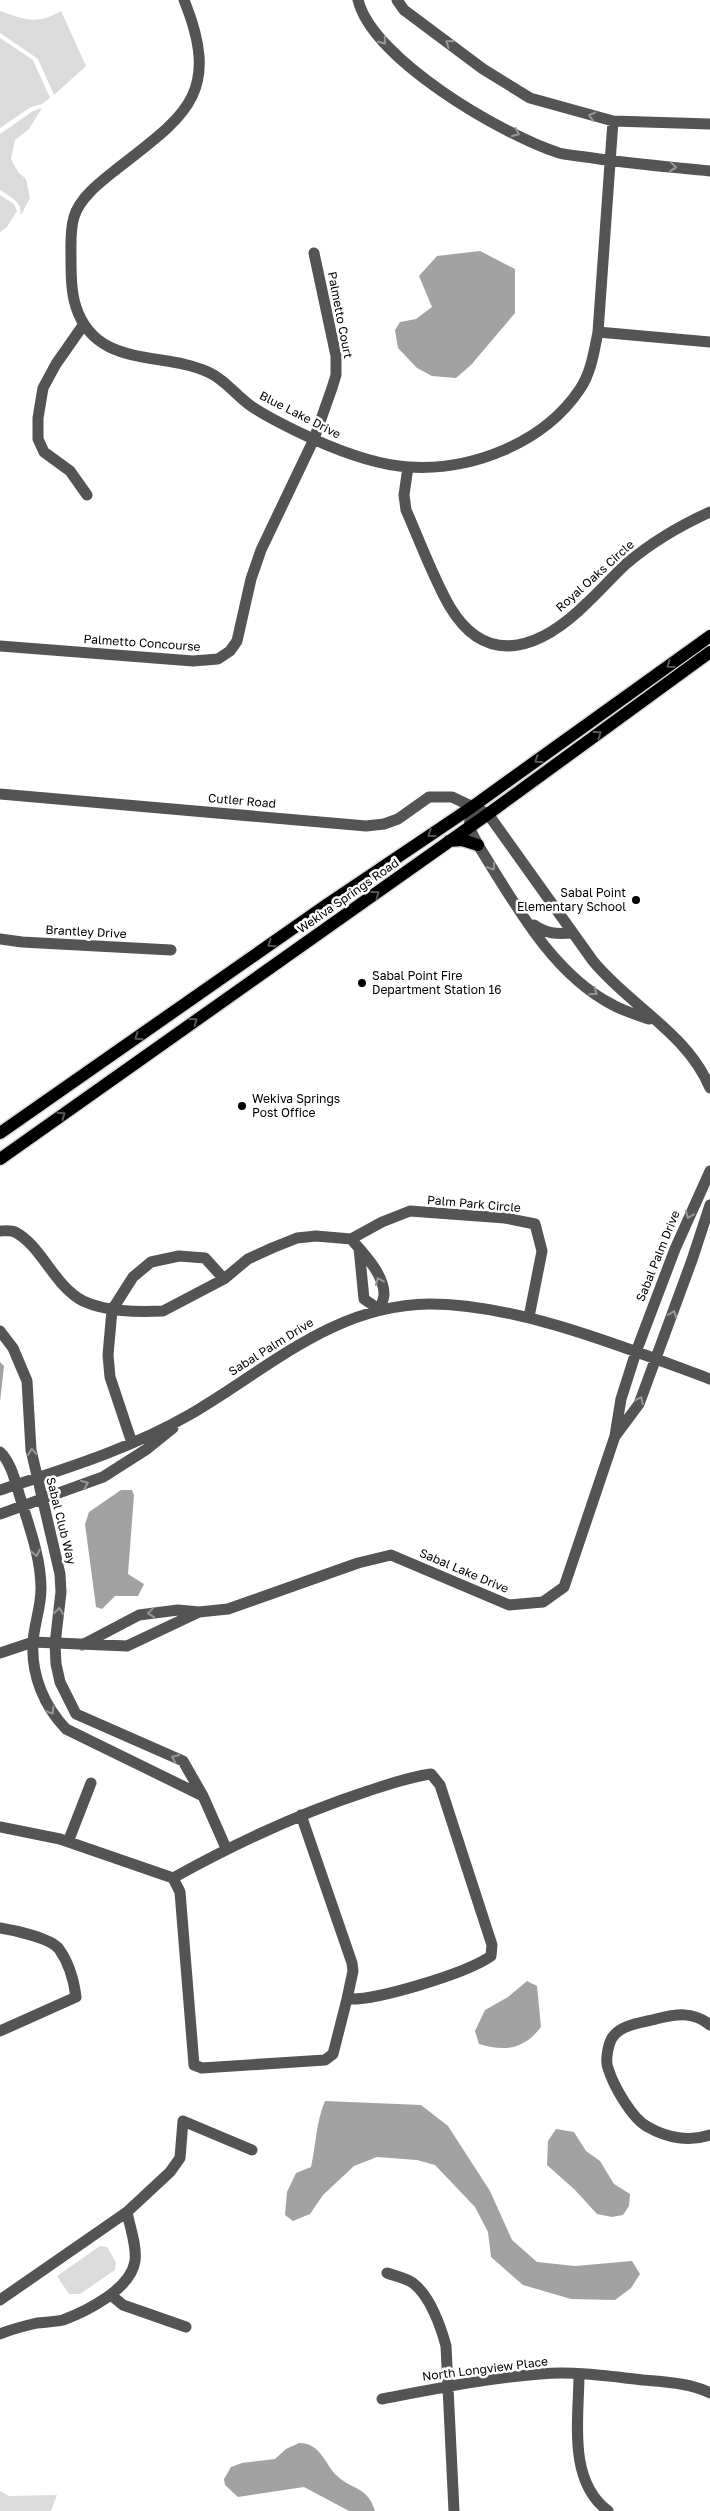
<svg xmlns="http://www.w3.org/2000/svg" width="710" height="2511" viewBox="0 0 710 2511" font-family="'Golos Text',sans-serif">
  <rect width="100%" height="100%" fill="#fff"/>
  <path fill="#dbdbdb" d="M 0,11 C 26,20 37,25 61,11 L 86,66 L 54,95 L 38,59 L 0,33 Z
    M 0,38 L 33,60 L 50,98 L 42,104 L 31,107 L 0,128 Z
    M 42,108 L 29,129 L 15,140 L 11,159 L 18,172 L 26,179 L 30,198 L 22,213 L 20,215 C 24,203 9,196 0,190 L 0,134 L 33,111 Z
    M 0,195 L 14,204 L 17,211 L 7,227 L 0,232 Z
    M 100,2246 L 107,2247 L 116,2263 L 115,2270 L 80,2294 L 69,2294 L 57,2276 Z
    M 0,2491 L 9,2496 L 57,2495 L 51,2511 L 0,2511 Z"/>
  <path fill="#a2a2a2" d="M 480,251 L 515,269 L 515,313 L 471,365 L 456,378 L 432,376 L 417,368 L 398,348 L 395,330 L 400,322 L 416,319 L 432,307 L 419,276 L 437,256 Z
    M 0,1362 L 4,1366 L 0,1402 Z
    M 121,1490 L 132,1490 L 134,1495 L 128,1574 L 144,1584 L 138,1596 L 115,1596 L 102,1609 L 96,1607 L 85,1524 L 89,1512 Z
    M 527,1981 L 537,1986 L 541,2027 C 524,2049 506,2052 479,2044 L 475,2031 L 485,2010 L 508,1997 Z
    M 325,2101 L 421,2105 L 448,2126 L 490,2191 L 512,2240 L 537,2262 L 575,2266 L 632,2261 L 640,2274 L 631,2288 L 615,2300 L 571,2299 L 523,2285 L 491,2257 L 488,2232 L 475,2207 L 435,2165 L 417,2160 L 377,2157 L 354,2166 L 323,2195 L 310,2214 L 293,2221 L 285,2215 L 287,2192 L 296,2173 L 311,2167 C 316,2145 316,2122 325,2101 Z
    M 556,2129 L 574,2132 L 586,2151 L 600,2161 L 614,2184 L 630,2194 L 629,2206 L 623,2215 L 612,2217 L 597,2214 L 575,2190 L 547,2165 L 548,2141 Z
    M 299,2443 C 320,2443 324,2462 336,2475 C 351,2490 368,2486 375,2511 L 349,2511 L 304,2487 L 238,2497 L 225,2485 L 224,2479 L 231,2467 L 242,2463 L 275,2459 L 286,2449 Z"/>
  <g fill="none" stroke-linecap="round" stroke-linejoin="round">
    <defs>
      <path id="major" d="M 449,841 L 462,840 L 478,845
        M 0,1133 L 325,906 L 472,807 L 710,636
        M 0,1159 L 488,814 L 710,652"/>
    </defs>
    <use href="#major" stroke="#dbdbdb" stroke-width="15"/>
    <path stroke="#545454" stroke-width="11" d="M 184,0 C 223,96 183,117 113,172 C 99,183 79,199 74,217 C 70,230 71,244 71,257 C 71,273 71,292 76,307 C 96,369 163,351 208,372 C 226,380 235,395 251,406 C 270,419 292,429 313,439 C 342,452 376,465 409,467 C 472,471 544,443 580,389 C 591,373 594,352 598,332 L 613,121
      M 358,0 C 373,60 503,135 559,153 C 570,156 582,156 593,158 C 632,164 671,167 710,171
      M 397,0 L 404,10 L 483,69 L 530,98 L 613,121 L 710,124
      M 84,324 L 56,364 L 43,388 L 38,418 L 38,439 L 44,452 L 70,471 L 87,495
      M 598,332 L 710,342
      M 408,467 L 404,495 L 406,510 C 419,539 434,580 450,607 C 489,672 545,645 588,602 C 601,590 613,576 626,564 C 652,542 679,526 710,512
      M 0,646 L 193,661 L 218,659 L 230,651 L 237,641 L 251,579 L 261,550 L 314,439 L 332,388 L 336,375 L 336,356 L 314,253
      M 0,794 L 366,826 L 384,824 L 398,819 L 429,797 L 452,797 L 488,814 L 593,961 C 630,1006 687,1033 710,1088
      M 472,807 L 469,827 L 478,845 C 514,902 551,973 613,1005 C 624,1011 637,1015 649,1019
      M 534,925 C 546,934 557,934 572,933
      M 0,939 L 22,942 L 171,950
      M 0,1231 C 5,1231 11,1230 15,1232 C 42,1246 54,1286 83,1301 C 107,1312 137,1312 163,1311 L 224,1279 L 248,1259 L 272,1248 L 297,1238 L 316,1236 L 351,1239
      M 351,1239 L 382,1222 L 410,1211 L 505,1218 L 535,1224 L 542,1251 L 529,1317
      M 351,1239 C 363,1253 384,1274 384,1294 C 384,1299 381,1305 380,1310 L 364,1299 L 359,1248
      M 0,1331 L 13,1348 L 27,1381 L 31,1450 L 60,1574 L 61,1592 L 55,1644 L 56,1664 L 60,1682 L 76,1714 L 183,1761 L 203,1796 L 226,1848
      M 616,1435 L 639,1404 L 692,1260 L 710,1205
      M 132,1443 L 110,1377 L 108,1355 L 112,1310 L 133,1277 L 151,1262 L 179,1256 L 205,1258 L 224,1279
      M 0,1452 C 12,1463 16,1485 21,1500 C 30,1529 41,1559 41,1589 C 41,1607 34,1625 33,1642 C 31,1675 44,1706 66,1729 L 203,1796
      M 0,1490 C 64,1469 130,1449 189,1415 C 267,1370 333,1305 429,1304 C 519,1304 626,1348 710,1379
      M 0,1514 L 103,1477 L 147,1449 L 173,1428
      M 82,1645 L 139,1615 L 178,1610 L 199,1612 L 228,1609 L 358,1563 L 391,1555 L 509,1605 L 543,1602 L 564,1587 L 615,1436 L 621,1399 L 636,1352 L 675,1249 L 710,1171
      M 0,1653 L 33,1642 L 127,1646 L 199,1612
      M 301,1815 L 352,1963 L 353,1971 L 347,1999
      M 0,1827 L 60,1839 L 173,1878 L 180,1892 L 194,2065 L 202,2068 L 325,2060 L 333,2054 L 347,1999 C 376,2001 467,1973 491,1956 L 492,1945 L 440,1785 L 431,1774 C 409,1777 389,1784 368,1791 C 300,1813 236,1843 173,1878
      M 68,1842 L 91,1783
      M 0,1928 C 13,1930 51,1938 59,1949 C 69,1963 74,1981 76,1997 L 0,2031
      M 710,2025 C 693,2011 676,2014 656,2019 C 642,2023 621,2024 612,2038 C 608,2045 605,2061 608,2068 C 613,2085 632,2119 648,2127 C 667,2138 690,2142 710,2135
      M 387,2273 C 395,2276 406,2278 413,2283 C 430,2296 441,2327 446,2346 L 454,2511
      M 111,2295 L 123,2305 L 186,2327
      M 0,2300 L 127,2212
      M 0,2334 C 12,2329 24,2326 37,2323 C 45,2322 55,2322 63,2320 C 87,2311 131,2289 135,2261 C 137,2246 130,2228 127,2212 L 170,2172 L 180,2158 L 183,2121 L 252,2150
      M 579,2374 C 579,2418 567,2480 608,2511
      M 382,2399 C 434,2389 487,2378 540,2374 C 574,2371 609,2376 643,2380 C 664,2382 691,2383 710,2393"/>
    <use href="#major" stroke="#000" stroke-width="12"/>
  </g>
  <defs><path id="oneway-chevron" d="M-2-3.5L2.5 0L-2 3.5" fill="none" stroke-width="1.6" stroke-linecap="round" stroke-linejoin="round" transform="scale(1.25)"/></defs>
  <g stroke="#989898">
    <use href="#oneway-chevron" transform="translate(383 41) rotate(51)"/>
    <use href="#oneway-chevron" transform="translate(449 43) rotate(-144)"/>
    <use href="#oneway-chevron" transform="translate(592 116) rotate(-165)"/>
    <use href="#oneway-chevron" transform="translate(516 133) rotate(24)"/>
    <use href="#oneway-chevron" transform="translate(673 167) rotate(6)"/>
    <use href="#oneway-chevron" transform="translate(492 867) rotate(57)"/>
    <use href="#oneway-chevron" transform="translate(594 992) rotate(35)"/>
    <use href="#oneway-chevron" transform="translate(689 1215) rotate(113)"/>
    <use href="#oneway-chevron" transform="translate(379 1281) rotate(-112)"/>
    <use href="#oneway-chevron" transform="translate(673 1314) rotate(-70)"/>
    <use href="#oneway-chevron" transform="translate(640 1400) rotate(-64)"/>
    <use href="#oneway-chevron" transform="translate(32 1452) rotate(-97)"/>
    <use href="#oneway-chevron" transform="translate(85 1484) rotate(-22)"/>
    <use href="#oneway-chevron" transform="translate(36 1553) rotate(78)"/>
    <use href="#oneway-chevron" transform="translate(59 1611) rotate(-83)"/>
    <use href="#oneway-chevron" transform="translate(151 1613) rotate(173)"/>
    <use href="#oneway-chevron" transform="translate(51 1711) rotate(59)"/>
    <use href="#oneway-chevron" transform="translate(175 1758) rotate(-155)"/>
  </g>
  <g stroke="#595959">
    <use href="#oneway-chevron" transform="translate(670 665) rotate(144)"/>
    <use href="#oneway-chevron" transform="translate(598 734) rotate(-36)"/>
    <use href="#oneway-chevron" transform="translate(538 760) rotate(144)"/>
    <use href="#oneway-chevron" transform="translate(431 834) rotate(146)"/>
    <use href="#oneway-chevron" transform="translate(376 894) rotate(-36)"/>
    <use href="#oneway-chevron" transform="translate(271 944) rotate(145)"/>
    <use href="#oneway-chevron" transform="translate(194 1021) rotate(-36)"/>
    <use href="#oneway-chevron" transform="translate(138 1037) rotate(145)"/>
    <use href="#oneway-chevron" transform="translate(62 1115) rotate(-35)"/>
  </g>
  <g fill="#000" stroke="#fff" stroke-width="2">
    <circle cx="636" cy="900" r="5"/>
    <circle cx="362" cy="983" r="5"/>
    <circle cx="242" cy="1106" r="5"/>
  </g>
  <g text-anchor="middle" stroke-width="5" stroke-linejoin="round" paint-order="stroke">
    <g font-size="12" fill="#000" stroke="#fff">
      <text transform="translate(340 315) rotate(79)" y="4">Palmetto Court</text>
      <text transform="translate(300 415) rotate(27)" y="4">Blue Lake Drive</text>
      <text transform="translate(595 576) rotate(-42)" y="4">Royal Oaks Circle</text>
      <text transform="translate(142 643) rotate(4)" y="4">Palmetto Concourse</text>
      <text transform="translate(242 801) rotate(5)" y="4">Cutler Road</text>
      <text transform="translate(348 896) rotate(-35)" y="4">Wekiva Springs Road</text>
      <text transform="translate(86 932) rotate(3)" y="4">Brantley Drive</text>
      <text transform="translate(474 1204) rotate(5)" y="4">Palm Park Circle</text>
      <text transform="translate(658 1256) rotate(-68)" y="4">Sabal Palm Drive</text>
      <text transform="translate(271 1347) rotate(-32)" y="4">Sabal Palm Drive</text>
      <text transform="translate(61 1521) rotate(76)" y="4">Sabal Club Way</text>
      <text transform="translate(464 1571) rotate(23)" y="4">Sabal Lake Drive</text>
      <text transform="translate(485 2369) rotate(-7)" y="4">North Longview Place</text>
    </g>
    <g font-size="12" fill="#000" stroke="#fff" text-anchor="start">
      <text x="626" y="897" text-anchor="end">Sabal Point<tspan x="626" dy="14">Elementary School</tspan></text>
      <text x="372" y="980">Sabal Point Fire<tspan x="372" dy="14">Department Station 16</tspan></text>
      <text x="252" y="1103">Wekiva Springs<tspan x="252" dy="14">Post Office</tspan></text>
    </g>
  </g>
</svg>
